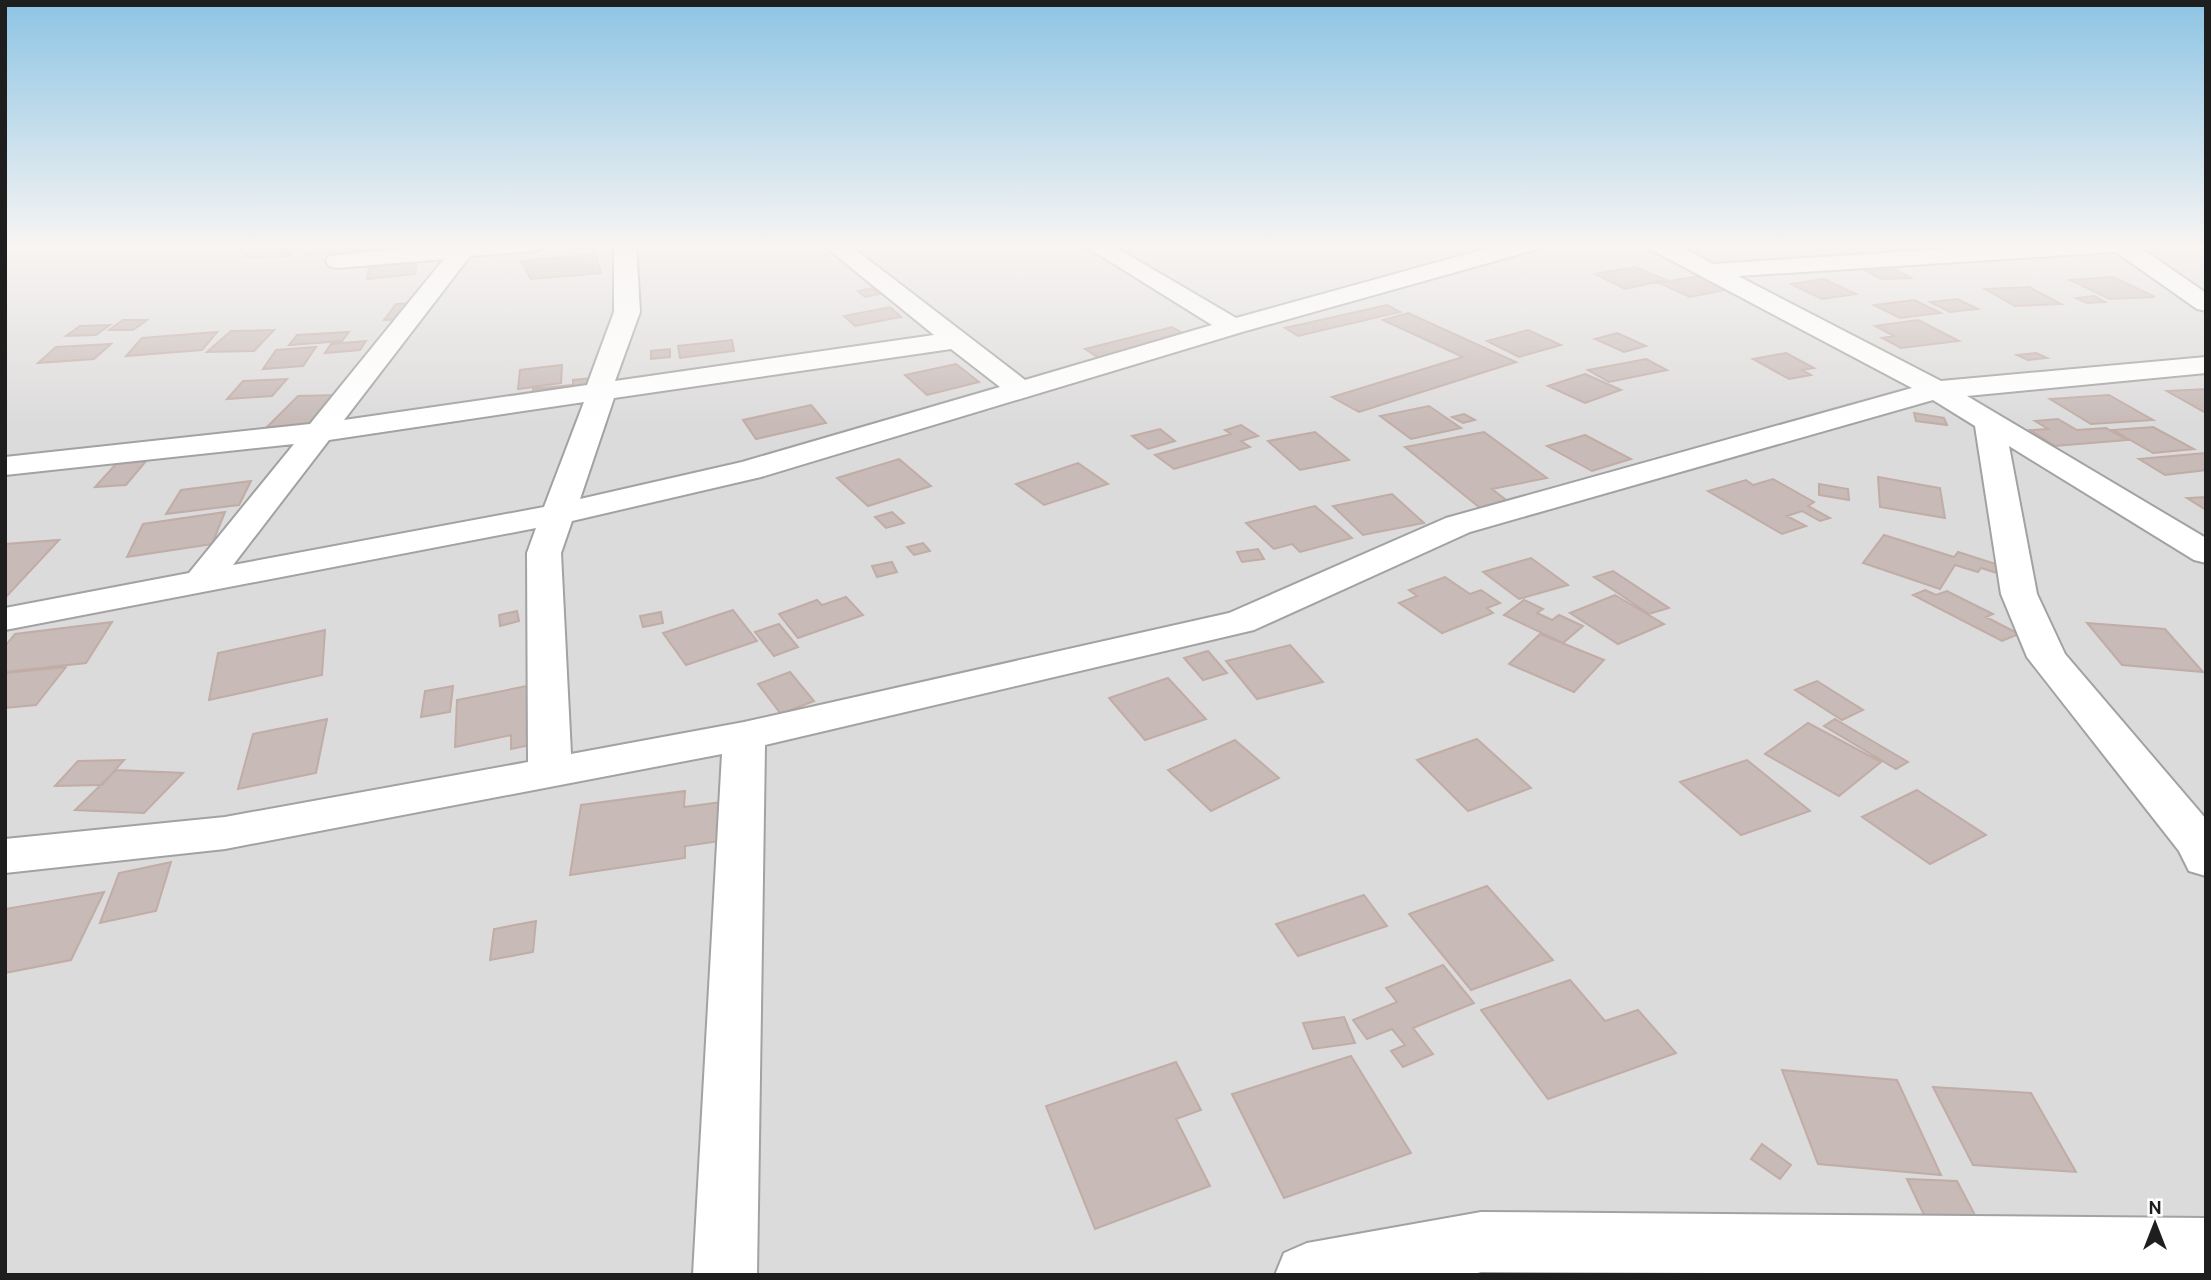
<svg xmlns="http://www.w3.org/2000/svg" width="2211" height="1280" viewBox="0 0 2211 1280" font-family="Overpass,sans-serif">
  <rect width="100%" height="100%" fill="#efe9e4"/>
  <path fill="#dcdbdb" d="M 5,244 L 2206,244 L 2206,1275 L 5,1275 Z"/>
  <path fill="#c7bab7" stroke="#c1aca6" stroke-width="2" d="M 262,244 L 304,244 L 288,256 L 244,257 Z
    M 313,244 L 374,244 L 371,250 L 305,255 Z
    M 596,254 L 601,273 L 531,279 L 521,261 Z
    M 417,261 L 415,274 L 367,279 L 369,267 Z
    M 1635,267 L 1666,280 L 1625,289 L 1595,274 Z
    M 1895,269 L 1911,278 L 1881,279 L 1866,271 Z
    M 1699,276 L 1730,289 L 1690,297 L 1659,283 Z
    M 2113,277 L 2155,297 L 2110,299 L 2070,280 Z
    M 1824,279 L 1856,294 L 1822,299 L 1791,284 Z
    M 2029,287 L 2061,304 L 2015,306 L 1985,289 Z
    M 873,288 L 880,294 L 865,297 L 858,291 Z
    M 2094,296 L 2105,302 L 2087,303 L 2076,298 Z
    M 1957,299 L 1978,309 L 1950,312 L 1930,302 Z
    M 1914,300 L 1941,313 L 1900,318 L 1874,305 Z
    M 417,303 L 406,319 L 384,320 L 396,304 Z
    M 1387,305 L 1400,312 L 1298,336 L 1285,328 Z
    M 890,307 L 901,317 L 855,326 L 844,316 Z
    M 1408,313 L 1516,362 L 1359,412 L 1332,397 L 1463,357 L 1383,320 Z
    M 123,320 L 147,320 L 133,330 L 109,330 Z
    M 1918,320 L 1959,341 L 1901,348 L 1882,338 L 1894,336 L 1875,326 Z
    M 110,325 L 96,335 L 66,336 L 80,326 Z
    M 1172,327 L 1186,335 L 1099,358 L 1085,349 Z
    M 274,330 L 254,351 L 207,352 L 231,331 Z
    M 1528,330 L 1561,345 L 1519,357 L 1487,341 Z
    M 217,332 L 202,350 L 126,356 L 142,338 Z
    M 349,332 L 342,341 L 289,345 L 297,335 Z
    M 1617,333 L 1646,346 L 1624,352 L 1595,339 Z
    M 732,340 L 734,351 L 680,358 L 678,346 Z
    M 366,341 L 360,350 L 325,353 L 331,344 Z
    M 111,344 L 94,359 L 38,363 L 56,347 Z
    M 316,347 L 303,366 L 263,369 L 276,350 Z
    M 670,349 L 670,357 L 651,359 L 651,351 Z
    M 1786,353 L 1814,368 L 1802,370 L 1811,375 L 1789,379 L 1753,359 Z
    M 2036,353 L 2047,358 L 2028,360 L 2017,355 Z
    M 1646,359 L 1667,370 L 1609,382 L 1588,370 Z
    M 956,364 L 979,382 L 927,395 L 905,375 Z
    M 562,365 L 561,383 L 518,389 L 520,370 Z
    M 1585,374 L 1621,390 L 1585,403 L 1548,386 Z
    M 592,378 L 592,393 L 532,400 L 533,389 L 573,385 L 573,380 Z
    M 287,379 L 272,396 L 227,399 L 243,381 Z
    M 2206,389 L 2206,413 L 2167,391 Z
    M 337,395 L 306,427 L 266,428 L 298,396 Z
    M 2109,395 L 2153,420 L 2091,424 L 2050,399 Z
    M 811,405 L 826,423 L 756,439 L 743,420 Z
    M 1429,406 L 1461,428 L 1411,439 L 1380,416 Z
    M 1914,413 L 1944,418 L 1947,425 L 1916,421 Z
    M 1464,414 L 1475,420 L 1463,423 L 1452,417 Z
    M 2058,419 L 2077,430 L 2106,428 L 2127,440 L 2055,446 L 2030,430 L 2048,429 L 2035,421 Z
    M 1241,425 L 1258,436 L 1241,441 L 1250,447 L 1174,469 L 1155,455 L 1231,434 L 1225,430 Z
    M 2153,427 L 2194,449 L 2153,453 L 2113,430 Z
    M 1160,429 L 1175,441 L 1148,449 L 1132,436 Z
    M 1315,432 L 1349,460 L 1300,470 L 1268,441 Z
    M 1484,432 L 1547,478 L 1492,489 L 1514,506 L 1485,512 L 1405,447 Z
    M 1585,435 L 1631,459 L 1592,471 L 1547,446 Z
    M 2205,453 L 2206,470 L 2165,475 L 2139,459 Z
    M 899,459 L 931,486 L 868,506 L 837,478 Z
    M 146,461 L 126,485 L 95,487 L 116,464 Z
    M 1078,463 L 1108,484 L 1044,505 L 1016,484 Z
    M 1878,477 L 1940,488 L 1945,518 L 1880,507 Z
    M 1773,479 L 1814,502 L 1808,506 L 1830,518 L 1820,521 L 1802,511 L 1787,516 L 1806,526 L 1782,534 L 1708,491 L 1746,480 L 1753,485 Z
    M 251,481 L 239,505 L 166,514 L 181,490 Z
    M 1819,484 L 1848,489 L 1849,500 L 1819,495 Z
    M 1392,494 L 1424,523 L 1363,535 L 1333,506 Z
    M 2206,497 L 2206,510 L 2187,498 Z
    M 1315,506 L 1352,538 L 1300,552 L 1292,544 L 1274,549 L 1246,523 Z
    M 225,512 L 212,544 L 127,557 L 143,524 Z
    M 892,512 L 904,523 L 886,528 L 875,517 Z
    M 1884,535 L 1954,557 L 1958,552 L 2002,566 L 1997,573 L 1981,568 L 1978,572 L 1955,565 L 1940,589 L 1863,563 Z
    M 59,540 L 5,598 L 5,544 Z
    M 923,543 L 930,551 L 914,555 L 907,547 Z
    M 1258,549 L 1264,559 L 1242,562 L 1237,552 Z
    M 1531,558 L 1568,585 L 1519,599 L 1483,572 Z
    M 892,562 L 897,572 L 877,577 L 872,566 Z
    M 1613,571 L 1669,608 L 1649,614 L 1594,577 Z
    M 1445,577 L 1470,594 L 1481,590 L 1500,603 L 1487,608 L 1493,613 L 1442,633 L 1399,603 L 1417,596 L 1409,590 Z
    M 1925,590 L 1936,595 L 1947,591 L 1993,614 L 1986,617 L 2019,634 L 2002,641 L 1913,595 Z
    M 1615,595 L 1664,624 L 1618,644 L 1570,613 Z
    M 846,597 L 863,615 L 798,638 L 779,614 L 817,600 L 822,605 Z
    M 1524,600 L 1543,609 L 1537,613 L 1552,620 L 1559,615 L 1583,626 L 1563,643 L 1504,615 Z
    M 733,610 L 757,641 L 686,665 L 663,633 Z
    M 517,611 L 519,621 L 500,626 L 499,615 Z
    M 661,612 L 663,623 L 643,627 L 640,616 Z
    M 112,622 L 86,663 L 5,672 L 5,646 L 15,634 Z
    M 2087,623 L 2165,629 L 2203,672 L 2122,665 Z
    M 779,624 L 798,647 L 774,656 L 755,632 Z
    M 325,630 L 322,675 L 209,700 L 218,653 Z
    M 1540,634 L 1604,660 L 1574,692 L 1509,664 Z
    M 1290,645 L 1323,682 L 1257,699 L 1226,661 Z
    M 1208,651 L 1227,673 L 1203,680 L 1184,658 Z
    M 66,667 L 36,705 L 5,708 L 5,673 Z
    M 790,672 L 814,701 L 781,714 L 758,684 Z
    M 1168,678 L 1206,719 L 1145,740 L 1109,698 Z
    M 1817,681 L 1863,710 L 1842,720 L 1795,690 Z
    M 542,683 L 544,742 L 511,749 L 511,735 L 455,747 L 457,700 Z
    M 453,686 L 450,712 L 421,717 L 425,691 Z
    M 327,719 L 316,773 L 238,789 L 253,734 Z
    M 1835,719 L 1908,762 L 1896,769 L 1824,726 Z
    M 1808,723 L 1881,762 L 1839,796 L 1765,754 Z
    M 1477,739 L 1531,788 L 1468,811 L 1417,760 Z
    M 1235,740 L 1279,778 L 1211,811 L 1168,770 Z
    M 124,760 L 102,785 L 55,786 L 78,761 Z
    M 1747,760 L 1810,811 L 1741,835 L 1680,782 Z
    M 116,770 L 183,773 L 144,813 L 75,810 Z
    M 1917,790 L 1986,835 L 1930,864 L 1862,817 Z
    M 685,791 L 684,807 L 722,802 L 721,841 L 685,846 L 685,858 L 570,875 L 581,805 Z
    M 171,862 L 156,911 L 100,923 L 119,873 Z
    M 1487,886 L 1553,960 L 1471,990 L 1409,914 Z
    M 104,892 L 71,960 L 5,973 L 5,909 Z
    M 1364,895 L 1387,926 L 1298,956 L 1276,924 Z
    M 536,921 L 533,952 L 490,960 L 494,929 Z
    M 1443,965 L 1474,1003 L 1413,1028 L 1433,1054 L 1403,1067 L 1391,1051 L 1405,1045 L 1392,1029 L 1367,1039 L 1353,1020 L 1397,1002 L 1386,988 Z
    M 1570,980 L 1605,1021 L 1638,1010 L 1676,1053 L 1548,1099 L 1481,1010 Z
    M 1344,1017 L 1355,1043 L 1313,1049 L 1303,1023 Z
    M 1351,1056 L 1411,1153 L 1284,1198 L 1232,1094 Z
    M 1176,1062 L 1201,1110 L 1176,1119 L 1210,1186 L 1095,1229 L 1046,1106 Z
    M 1782,1070 L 1897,1080 L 1941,1175 L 1818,1164 Z
    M 1933,1087 L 2031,1093 L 2076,1172 L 1973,1165 Z
    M 1762,1144 L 1791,1165 L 1780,1179 L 1751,1159 Z
    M 1907,1179 L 1957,1181 L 1977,1219 L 1925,1217 Z"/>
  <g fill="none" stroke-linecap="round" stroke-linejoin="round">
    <defs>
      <path id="minor" d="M 450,244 L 545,244 L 542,249 L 534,251 L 470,256 L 344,420 L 587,385 L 614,312 L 614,244 L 636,244 L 640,312 L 615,381 L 934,335 L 822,244 L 848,244 L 1025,380 L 1212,325 L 1082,244 L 1110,244 L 1236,318 L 1503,244 L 1541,244 L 1538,249 L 1242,332 L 761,477 L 572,521 L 561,553 L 571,754 L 744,722 L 1229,613 L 1446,518 L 1912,388 L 1650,249 L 1647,244 L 1676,244 L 1713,264 L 2021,244 L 2135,244 L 2206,293 L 2206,311 L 2197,309 L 2116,252 L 1738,276 L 1941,381 L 2206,357 L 2206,373 L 1967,396 L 2206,538 L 2206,563 L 2194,560 L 2009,446 L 2037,594 L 2065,654 L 2206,819 L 2206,876 L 2189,871 L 2179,851 L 2027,657 L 2001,594 L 1975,426 L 1933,400 L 1470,532 L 1254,630 L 765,745 L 757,1275 L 693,1275 L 722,754 L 225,849 L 5,873 L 5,839 L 225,817 L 528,762 L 527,553 L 536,528 L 5,630 L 5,608 L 189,573 L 294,444 L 5,475 L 5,457 L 310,424 L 444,259 L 337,268 L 329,266 L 326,261 L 329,256 ZM 951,349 L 1000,387 L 742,462 L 580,499 L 614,398 ZM 584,402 L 544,507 L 233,565 L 329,440 Z
        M 1481,1212 L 2206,1218 L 2206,1275 L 1481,1272 L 1470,1275 L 1275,1275 L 1284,1253 L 1307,1243 Z"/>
    </defs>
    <use href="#minor" stroke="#a2a2a2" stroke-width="4"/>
    <use href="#minor" fill="#fff" fill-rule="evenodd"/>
  </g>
  <linearGradient id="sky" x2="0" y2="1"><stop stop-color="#8cc4e4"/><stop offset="0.58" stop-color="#f8f5f3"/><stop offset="1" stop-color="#f8f5f3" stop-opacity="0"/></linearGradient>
  <rect width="2211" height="424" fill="url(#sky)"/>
  <rect width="2211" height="1280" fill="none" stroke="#1e1e1e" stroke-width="14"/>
  <g transform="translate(2155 1224)" stroke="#ffffff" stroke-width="5" paint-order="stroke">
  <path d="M0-5L12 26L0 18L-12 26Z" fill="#1e1e1e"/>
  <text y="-10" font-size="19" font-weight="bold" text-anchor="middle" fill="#1e1e1e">N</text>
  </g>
</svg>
